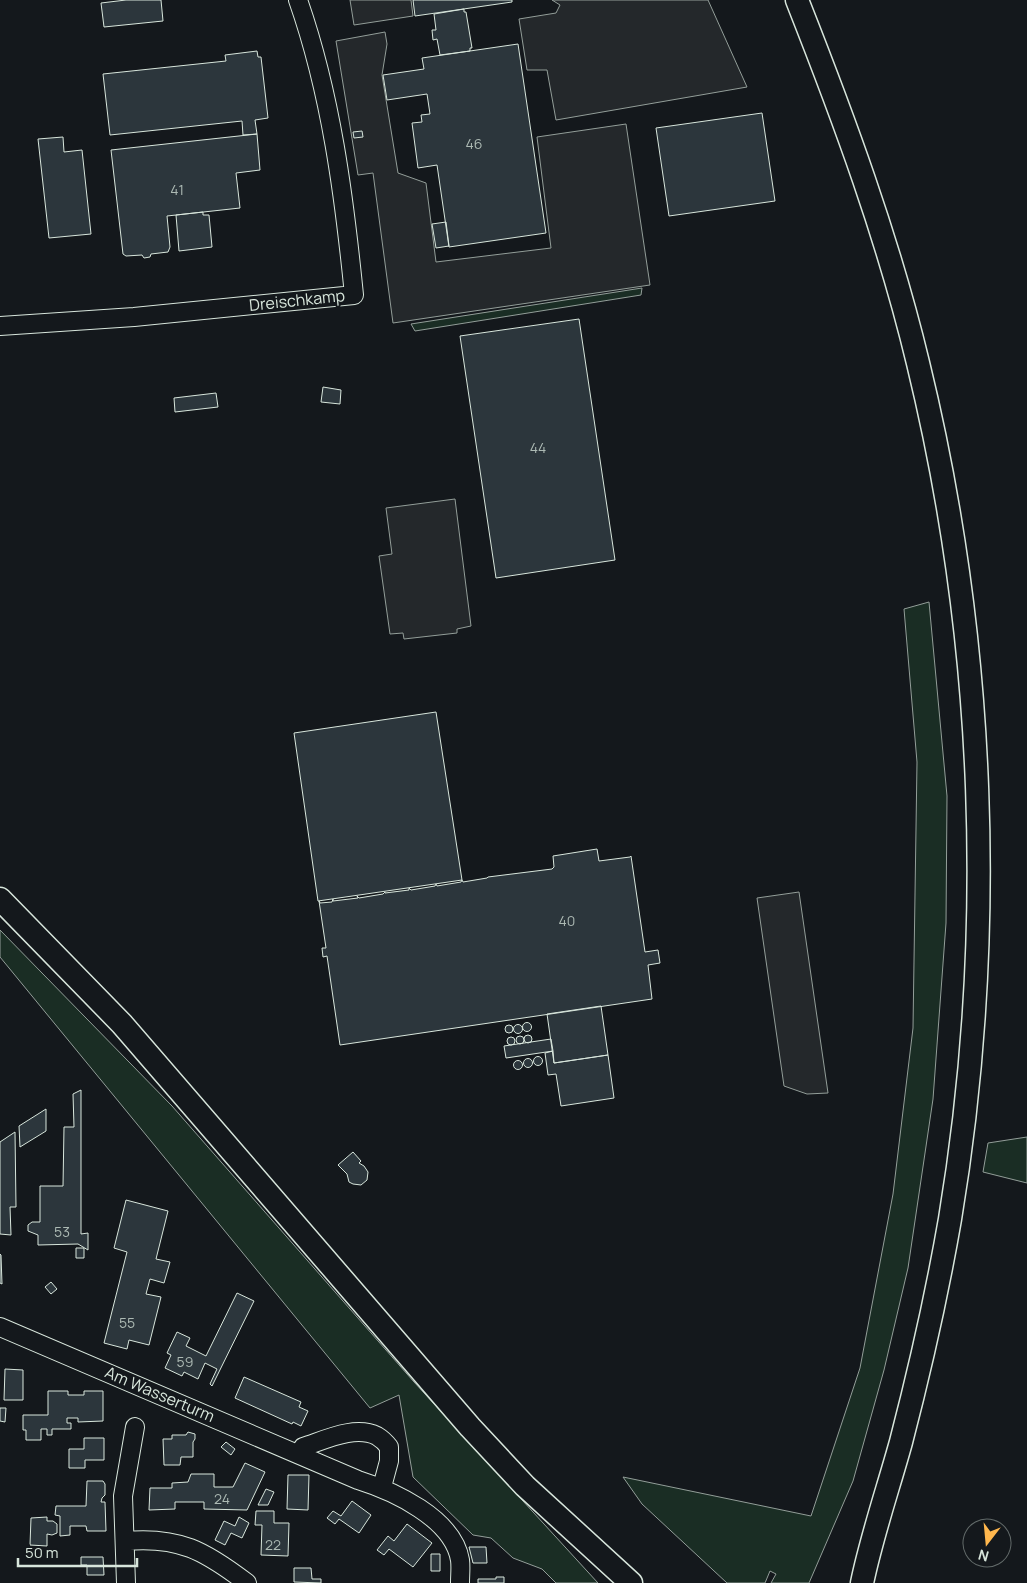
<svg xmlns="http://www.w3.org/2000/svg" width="1027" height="1583" viewBox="0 0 1027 1583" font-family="Manrope,sans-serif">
  <rect width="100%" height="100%" fill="#14181c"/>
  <path fill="#1a2d24" stroke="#939e99" d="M 642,288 L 641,295 L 415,331 L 411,324 Z
    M 929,602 L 947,796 L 946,923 L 933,1099 L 908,1268 L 884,1370 L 853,1481 L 809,1583 L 771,1583 L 776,1574 L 770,1571 L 765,1583 L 727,1583 L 642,1504 L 623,1477 L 811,1516 L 860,1368 L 893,1194 L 913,1028 L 917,762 L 904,609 Z
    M 0,930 L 172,1106 L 414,1382 L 598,1583 L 556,1583 L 542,1569 L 513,1558 L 491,1538 L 473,1535 L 413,1477 L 399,1395 L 370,1408 L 0,957 Z
    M 1027,1137 L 1027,1183 L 983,1172 L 988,1143 Z"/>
  <path fill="#24282b" stroke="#939e99" d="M 350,0 L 411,0 L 413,16 L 354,25 Z
    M 552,0 L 708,0 L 747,87 L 556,120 L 547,70 L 527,70 L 519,19 L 556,13 L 560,5 Z
    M 385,32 L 387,44 L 382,75 L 398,173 L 426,183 L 436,262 L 551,248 L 537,137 L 626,124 L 650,285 L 393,323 L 373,173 L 358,175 L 336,41 Z
    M 455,499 L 471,626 L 457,629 L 457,633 L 404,639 L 403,633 L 390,634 L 379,556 L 392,554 L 386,508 Z
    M 799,892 L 828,1093 L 807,1094 L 784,1086 L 757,898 Z"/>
  <path fill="#2c363c" stroke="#d8e6dc" d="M 126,0 L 161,0 L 163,21 L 104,27 L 101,3 Z
    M 413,0 L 512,0 L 512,2 L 415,16 Z
    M 464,9 L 464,12 L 466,12 L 472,48 L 470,48 L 470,51 L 440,55 L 437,39 L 433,40 L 432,30 L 436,30 L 434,14 Z
    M 518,44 L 546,233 L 449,247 L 437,165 L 418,168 L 412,123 L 422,122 L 421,115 L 430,114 L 427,94 L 387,100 L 383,75 L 424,69 L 422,58 Z
    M 257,51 L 258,57 L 261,57 L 268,118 L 255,120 L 257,134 L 243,135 L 242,121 L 110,135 L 103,74 L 226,61 L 225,55 Z
    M 762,113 L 775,201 L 669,216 L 656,128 Z
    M 362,131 L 363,137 L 354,138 L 353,132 Z
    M 257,134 L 260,170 L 236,173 L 240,208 L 167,216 L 170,247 L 168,252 L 151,254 L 150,257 L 144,258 L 142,255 L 126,256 L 123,254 L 111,150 Z
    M 63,137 L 64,152 L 82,150 L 91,234 L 49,238 L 38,139 Z
    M 203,212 L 203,215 L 209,215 L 212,247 L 179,251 L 176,215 Z
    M 446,222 L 449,246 L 436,248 L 432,224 Z
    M 579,319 L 615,560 L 496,578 L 460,336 Z
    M 323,387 L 341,390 L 340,404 L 321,402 Z
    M 216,393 L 218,407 L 175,412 L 174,398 Z
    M 436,712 L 462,880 L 318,901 L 294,733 Z
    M 597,849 L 599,861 L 630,857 L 631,856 L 645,952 L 658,950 L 660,963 L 648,965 L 652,999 L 340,1045 L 327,956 L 323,957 L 322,948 L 326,948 L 319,901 L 320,903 L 332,902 L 333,899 L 333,901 L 358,898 L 357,896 L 359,898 L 383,894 L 385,892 L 385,893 L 409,890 L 409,888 L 411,890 L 435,886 L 436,884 L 437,886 L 461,882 L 462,880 L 463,882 L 487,878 L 488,877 L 552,869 L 554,867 L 553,856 Z
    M 601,1006 L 608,1055 L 554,1063 L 547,1014 Z
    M522.5 1027a4.5 4.5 0 1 1 9 0a4.5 4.5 0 1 1-9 0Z
    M513.5 1029a4.5 4.5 0 1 1 9 0a4.5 4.5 0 1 1-9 0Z
    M505 1029a4 4 0 1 1 8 0a4 4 0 1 1-8 0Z
    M524 1039a4 4 0 1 1 8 0a4 4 0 1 1-8 0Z
    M516 1040a4 4 0 1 1 8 0a4 4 0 1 1-8 0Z
    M507 1041a4 4 0 1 1 8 0a4 4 0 1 1-8 0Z
    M 551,1039 L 553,1051 L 506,1058 L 504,1046 Z
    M 553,1051 L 554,1063 L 608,1055 L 614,1098 L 561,1106 L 556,1074 L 548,1075 L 545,1053 Z
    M533.5 1061a4.5 4.5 0 1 1 9 0a4.5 4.5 0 1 1-9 0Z
    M523.5 1063a4.5 4.5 0 1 1 9 0a4.5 4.5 0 1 1-9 0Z
    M513.5 1065a4.5 4.5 0 1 1 9 0a4.5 4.5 0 1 1-9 0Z
    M 81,1090 L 81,1234 L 88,1233 L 88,1250 L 78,1244 L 38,1245 L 38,1235 L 28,1231 L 28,1225 L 32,1222 L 40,1222 L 40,1186 L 63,1186 L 64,1127 L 74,1127 L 73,1094 Z
    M 46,1109 L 46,1131 L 20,1147 L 19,1126 Z
    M 15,1132 L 16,1207 L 10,1207 L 11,1235 L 0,1234 L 0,1142 Z
    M 353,1152 L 361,1161 L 359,1163 L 364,1166 L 368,1172 L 367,1180 L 361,1185 L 353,1184 L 349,1182 L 347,1174 L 338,1165 Z
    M 126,1200 L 168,1211 L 156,1259 L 170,1262 L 164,1283 L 150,1279 L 146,1294 L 161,1297 L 149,1345 L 129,1340 L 127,1349 L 104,1343 L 127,1252 L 114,1248 Z
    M 76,1248 L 84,1248 L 84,1258 L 76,1258 Z
    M 0,1254 L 1,1255 L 2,1284 L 0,1283 Z
    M 51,1282 L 57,1289 L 51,1294 L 45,1287 Z
    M 237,1293 L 254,1301 L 212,1386 L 210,1384 L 217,1369 L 205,1363 L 198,1379 L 184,1372 L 182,1376 L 165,1368 L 171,1355 L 167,1353 L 177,1332 L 190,1338 L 186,1346 L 206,1356 Z
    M 5,1369 L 23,1370 L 23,1400 L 4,1400 Z
    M 244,1377 L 301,1402 L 299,1407 L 308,1411 L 301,1426 L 293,1422 L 292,1424 L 235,1398 Z
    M 48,1391 L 68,1391 L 68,1395 L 84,1395 L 84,1391 L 103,1391 L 103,1421 L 78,1422 L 78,1418 L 67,1418 L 67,1423 L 71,1423 L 71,1429 L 52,1429 L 52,1435 L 47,1435 L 47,1429 L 41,1429 L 41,1440 L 26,1440 L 26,1430 L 23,1430 L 23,1415 L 48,1415 Z
    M 0,1408 L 6,1408 L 5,1422 L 0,1421 Z
    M 188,1432 L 195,1434 L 195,1439 L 193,1442 L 193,1457 L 181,1457 L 180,1465 L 164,1465 L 163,1439 L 172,1439 L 172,1435 L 186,1435 Z
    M 84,1438 L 104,1438 L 104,1460 L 85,1460 L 85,1468 L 69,1468 L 69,1449 L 84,1449 Z
    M 226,1442 L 235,1449 L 231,1455 L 221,1447 Z
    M 245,1463 L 265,1472 L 247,1510 L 204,1509 L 204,1502 L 175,1502 L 175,1509 L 149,1510 L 150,1488 L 172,1488 L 172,1483 L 188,1482 L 191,1474 L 214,1474 L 214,1487 L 233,1487 Z
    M 288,1475 L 309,1475 L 308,1510 L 287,1509 Z
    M 87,1481 L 103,1481 L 105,1484 L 105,1495 L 102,1498 L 101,1502 L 105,1502 L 106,1531 L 87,1531 L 86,1526 L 70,1526 L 70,1535 L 60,1536 L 60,1516 L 55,1515 L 56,1506 L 86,1506 Z
    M 266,1489 L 274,1492 L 268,1505 L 258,1505 Z
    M 352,1501 L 371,1515 L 359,1533 L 339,1519 L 335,1524 L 327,1518 L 333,1511 L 341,1516 Z
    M 256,1511 L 274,1511 L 274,1523 L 289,1523 L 288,1556 L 261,1555 L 262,1525 L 255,1525 Z
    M 47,1517 L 47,1521 L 53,1521 L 57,1524 L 57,1533 L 52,1535 L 47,1534 L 47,1546 L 30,1545 L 31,1518 Z
    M 239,1517 L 249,1523 L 242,1538 L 231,1533 L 225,1545 L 215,1540 L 224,1521 L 235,1526 Z
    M 407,1524 L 432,1543 L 413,1567 L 389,1549 L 384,1555 L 377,1550 L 388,1536 L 394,1541 Z
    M 469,1547 L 486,1547 L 487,1563 L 473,1563 Z
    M 431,1554 L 440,1554 L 440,1571 L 431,1571 Z
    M 81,1557 L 103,1557 L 104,1575 L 87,1575 L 87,1565 L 81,1565 Z
    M 294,1568 L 311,1568 L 312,1579 L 321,1579 L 321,1583 L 294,1582 Z
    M 496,1577 L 504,1577 L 504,1583 L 478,1583 L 478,1579 L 496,1579 Z"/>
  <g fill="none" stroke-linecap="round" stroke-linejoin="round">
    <defs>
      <path id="minor" d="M 0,326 L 134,317 L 354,295 C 344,195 331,94 298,0
        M 0,1327 L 358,1480 C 393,1491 453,1518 460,1560 C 461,1567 460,1575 460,1583
        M 300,1454 L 303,1447 C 325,1440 355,1425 377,1436 C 382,1439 386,1443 389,1447 L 389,1461 L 382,1487
        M 125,1541 C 179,1536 205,1551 247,1583
        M 126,1583 L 123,1496 L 135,1427"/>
      <path id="major" d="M 797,0 C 844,119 888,238 918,363 C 986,642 997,936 950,1219 C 937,1294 920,1369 901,1442 C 888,1489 872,1535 862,1583
        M 0,899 L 122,1024 L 470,1427 L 525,1486 L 631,1583"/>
    </defs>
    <use href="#minor" stroke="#d8e6dc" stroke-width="20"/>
    <use href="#major" stroke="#d8e6dc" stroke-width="25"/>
    <use href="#minor" stroke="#14181c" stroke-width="18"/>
    <use href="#major" stroke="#14181c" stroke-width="22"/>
  </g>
  <g text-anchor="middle" stroke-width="4" stroke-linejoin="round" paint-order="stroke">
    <g font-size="14" fill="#adbab4">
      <text x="474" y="149">46</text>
      <text x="177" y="195">41</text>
      <text x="538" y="453">44</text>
      <text x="567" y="926">40</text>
      <text x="62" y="1237">53</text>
      <text x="127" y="1328">55</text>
      <text x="185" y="1367">59</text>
      <text x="222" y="1504">24</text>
      <text x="273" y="1550">22</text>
    </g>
    <g font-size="16" fill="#d8e6dc" stroke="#14181c">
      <text transform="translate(297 300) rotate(-6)" y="6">Dreischkamp</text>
      <text transform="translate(160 1394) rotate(23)" y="6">Am Wasserturm</text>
    </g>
  </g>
  <g transform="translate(987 1543) rotate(196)"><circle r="24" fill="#14181c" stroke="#626a69"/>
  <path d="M0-4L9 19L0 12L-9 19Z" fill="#ffb74d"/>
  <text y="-8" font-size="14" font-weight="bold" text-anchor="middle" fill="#d8e6dc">N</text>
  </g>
  <path d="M18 1558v8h119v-8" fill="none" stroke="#d8e6dc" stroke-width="2.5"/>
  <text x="25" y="1558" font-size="15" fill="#d8e6dc" stroke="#14181c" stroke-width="4" paint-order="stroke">50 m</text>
</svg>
